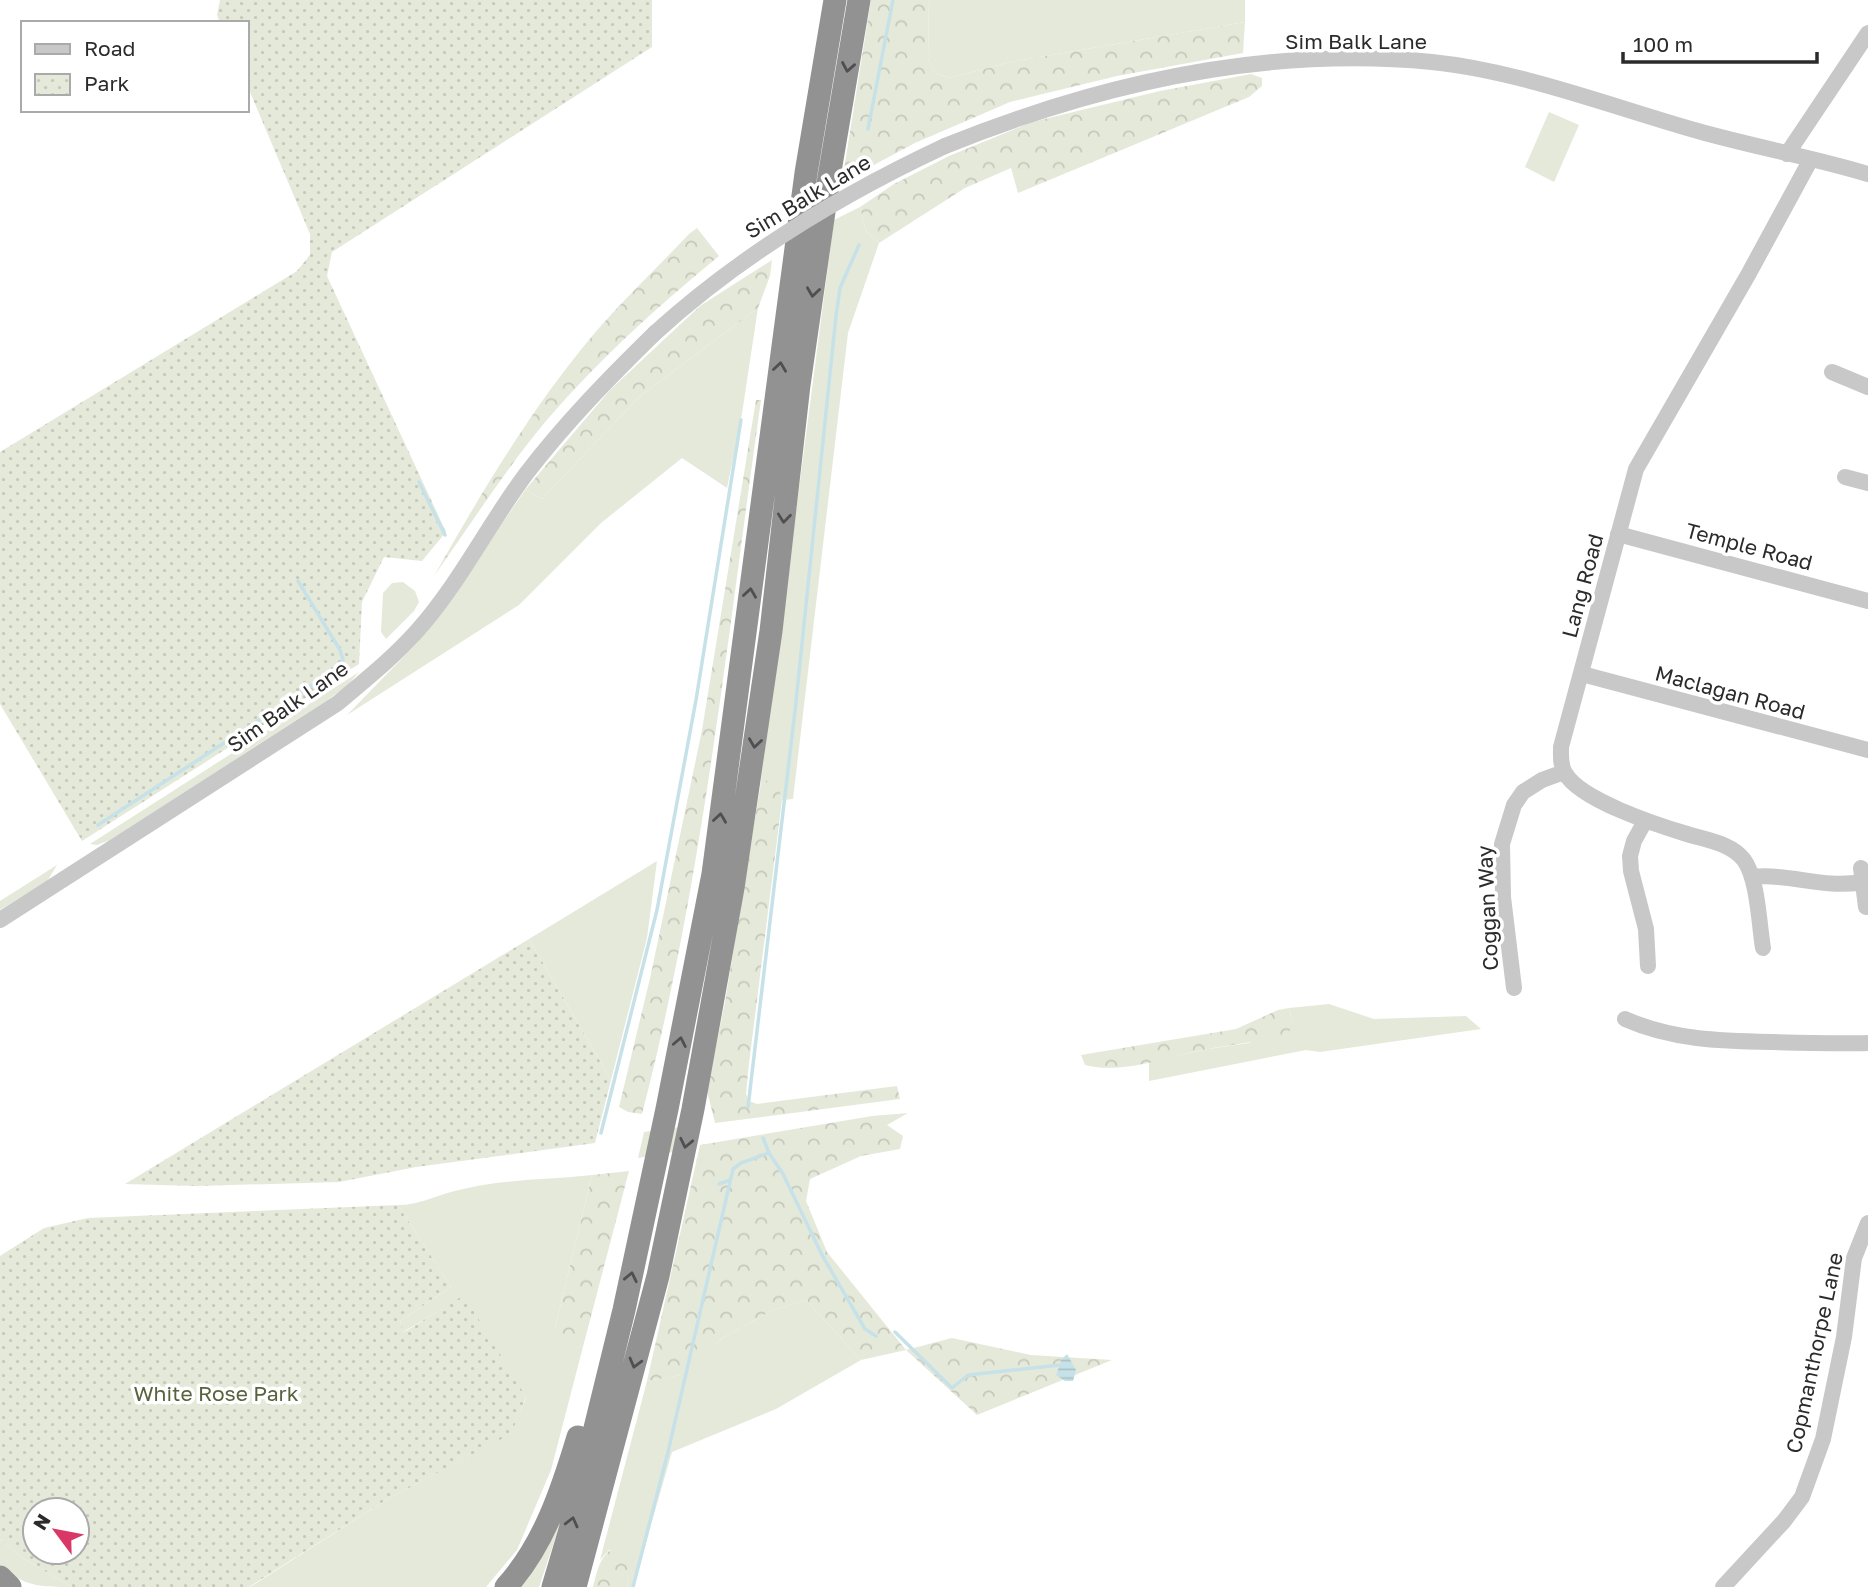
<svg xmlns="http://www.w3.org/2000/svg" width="1868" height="1587" viewBox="0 0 1868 1587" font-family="'Golos Text',sans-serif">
  <defs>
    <pattern id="forest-crowns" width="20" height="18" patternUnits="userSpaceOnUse" patternTransform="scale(1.75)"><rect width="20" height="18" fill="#e5e9d9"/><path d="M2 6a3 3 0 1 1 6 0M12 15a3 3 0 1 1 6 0" fill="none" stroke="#c5c8ba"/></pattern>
    <pattern id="park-dots" width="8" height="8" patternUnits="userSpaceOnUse" patternTransform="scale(1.75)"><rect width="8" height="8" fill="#e5e9d9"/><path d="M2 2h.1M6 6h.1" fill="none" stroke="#c5c8ba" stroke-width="1.8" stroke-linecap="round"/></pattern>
    <pattern id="water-rules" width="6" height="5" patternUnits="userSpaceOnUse" patternTransform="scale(1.75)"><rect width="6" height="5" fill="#c6e2e8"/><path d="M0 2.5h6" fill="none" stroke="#aac2c7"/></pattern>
  </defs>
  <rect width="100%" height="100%" fill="#fff"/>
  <path fill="#e5e9d9" d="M 929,0 L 1245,0 L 1245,22 L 1010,62 L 950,78 L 935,73 L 928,58 Z
    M 1549,112 L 1579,125 L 1554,182 L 1525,167 Z
    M 860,207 L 866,231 L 879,243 L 848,333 L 793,799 L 782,800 L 777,784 L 767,781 L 760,788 L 834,220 Z
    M 758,308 L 741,420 L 727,488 L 682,458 L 601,523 L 519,605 L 347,715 L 416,644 L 472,568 L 525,490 L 542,499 L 638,398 Z
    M 403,582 L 415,591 L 419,602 L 414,611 L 386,639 L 381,632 L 383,593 L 392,583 Z
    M 359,672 L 347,686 L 326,701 L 110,840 L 97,845 L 90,844 Z
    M 657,861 L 647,938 L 611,1080 L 529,939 Z
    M 57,865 L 48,880 L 0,910 L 0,901 Z
    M 1329,1004 L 1374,1019 L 1466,1016 L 1481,1029 L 1320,1052 L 1306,1050 L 1149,1081 L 1149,1062 L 1208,1049 L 1249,1043 L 1292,1021 L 1289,1008 Z
    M 695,1125 L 691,1149 L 638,1158 L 644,1132 Z
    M 592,1175 L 555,1328 L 575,1350 L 584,1343 L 551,1470 L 517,1550 L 486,1587 L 250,1587 L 386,1500 L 510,1434 L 526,1398 L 464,1296 L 403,1332 L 400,1321 L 451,1287 L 398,1205 C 417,1205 433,1197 451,1192 C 461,1189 472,1187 483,1185 C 519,1179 556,1179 592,1175 Z
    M 806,1300 L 861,1360 L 776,1409 L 672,1452 L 633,1587 L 627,1587 L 629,1577 L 610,1549 L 600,1560 L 647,1381 L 687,1374 L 721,1339 L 771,1311 Z
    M 569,1497 L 539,1587 L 513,1587 Z
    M 0,1539 L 21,1557 L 72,1587 C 41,1587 24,1587 0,1565 Z"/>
  <path fill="url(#forest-crowns)" d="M 871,0 L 929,0 L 928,58 L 935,73 L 950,78 L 1010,62 L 1245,22 L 1243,53 L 1117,76 L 1010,102 L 915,143 L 842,182 Z
    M 1251,74 L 1262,78 L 1262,86 L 1249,97 L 1018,193 L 1011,168 L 965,188 L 879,243 L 866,231 L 860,207 L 894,184 L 949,156 L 1032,122 L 1160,91 Z
    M 697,228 L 719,256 C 657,307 598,360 546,421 C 505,470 471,524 434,576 C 481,493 531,409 593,335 C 623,300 657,268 689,234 Z
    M 772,260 L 770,276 L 758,308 L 638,398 L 542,499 L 525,490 L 610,390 L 700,306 Z
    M 756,400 L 761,400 C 727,639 703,880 642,1114 L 628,1112 L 619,1107 L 651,974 L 702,730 Z
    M 767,780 L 778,784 L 782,800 L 748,1072 L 746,1094 L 749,1101 L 757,1104 L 897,1086 L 900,1099 L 715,1123 L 707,1091 L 725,1002 L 760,788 Z
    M 1289,1008 L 1292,1021 L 1289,1033 C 1262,1042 1236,1044 1208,1049 C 1169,1056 1124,1075 1085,1065 L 1081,1055 L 1236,1029 L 1278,1010 Z
    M 908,1113 L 887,1125 L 903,1136 L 900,1149 L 861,1156 L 810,1179 L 806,1201 L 827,1252 L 906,1350 L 952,1338 L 1031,1355 L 1112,1360 L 977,1415 L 906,1350 L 861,1360 L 806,1300 L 771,1311 L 721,1339 L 688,1374 L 647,1381 L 700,1145 L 872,1116 Z
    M 629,1171 L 584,1343 L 575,1350 L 564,1352 L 555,1328 L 592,1175 Z
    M 623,1541 L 629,1577 L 627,1587 L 593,1587 C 599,1563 601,1554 623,1541 Z"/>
  <path fill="url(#park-dots)" fill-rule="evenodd" d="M 220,0 L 652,0 L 652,47 L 332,252 L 327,276 L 446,532 L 422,561 L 384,557 L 362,602 L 359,664 L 82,841 L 0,704 L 0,452 L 297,271 L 310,255 L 310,234 L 247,85 L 247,23 L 220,23 L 217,15 Z
    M 529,939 L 611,1080 L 595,1143 L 416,1167 L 339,1182 L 197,1186 L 125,1184 Z
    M 398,1205 L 451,1287 L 400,1321 L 403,1332 L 406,1331 L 464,1295 L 526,1397 L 511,1434 L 386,1500 L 249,1587 L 72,1587 L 21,1557 L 0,1539 L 0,1256 L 44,1228 L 88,1218 ZM 77,1510 L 77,1552 L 35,1552 L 35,1510 Z"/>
  <path fill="url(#water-rules)" d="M 1067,1354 L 1076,1370 L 1073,1381 L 1065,1381 L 1056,1375 L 1062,1359 Z"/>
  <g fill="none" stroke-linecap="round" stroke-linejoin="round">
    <path stroke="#c6e2e8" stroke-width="3.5" d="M 868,129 L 893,0
      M 419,482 L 445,535
      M 98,825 L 339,668 L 343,660 L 340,650 L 298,581
      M 748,1107 L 795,711 L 836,316 L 840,288 L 859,245
      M 601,1133 L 657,910 L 696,700 L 741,420
      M 763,1138 L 769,1153 L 783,1174 L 822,1255 L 865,1329 L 876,1336
      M 719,1184 L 730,1180
      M 895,1332 L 952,1388 L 968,1375 L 1060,1365
      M 633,1587 L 668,1452 L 733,1169 L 741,1163 L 769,1153"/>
    <path stroke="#c8c8c8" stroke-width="16" d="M 945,146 C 1098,84 1266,46 1432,62 C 1520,71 1613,107 1698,131 C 1754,147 1812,157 1868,174
      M 1787,154 L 1868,33
      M 1832,372 L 1868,387
      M 1845,477 L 1868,483
      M 1618,534 L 1868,601
      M 1582,674 L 1868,750
      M 1645,821 L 1634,841 L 1630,856 L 1631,871 L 1646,929 L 1648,966
      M 1861,868 L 1866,907
      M 1752,877 C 1791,873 1822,889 1862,882
      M 0,920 L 338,703 C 365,680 393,658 417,631 C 459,584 488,525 526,474 C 565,423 609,378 655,333
      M 1763,948 C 1759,925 1758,879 1744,860 C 1731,843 1706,840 1687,834 C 1657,825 1580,800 1565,773 C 1560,765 1561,756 1561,747 L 1636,469 L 1748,275 L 1811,159
      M 1514,988 L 1503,897 L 1502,844 L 1514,805 L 1523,792 L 1542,780 L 1564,772
      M 1625,1019 C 1672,1040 1721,1041 1771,1042 C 1804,1043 1836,1044 1868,1043
      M 1723,1587 L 1784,1521 L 1802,1497 L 1823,1439 L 1844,1337 L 1854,1258 L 1868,1223"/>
    <path stroke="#929292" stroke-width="23" d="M 0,1577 L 10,1587
      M 506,1587 C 544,1545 562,1490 578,1437
      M 553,1587 L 570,1530 L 624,1310 L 667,1109 L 713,874 L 806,173 L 835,0
      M 575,1587 L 658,1276 L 693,1109 L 733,888 L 771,631 L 799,385 L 829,177 L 859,0"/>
    <path stroke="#c8c8c8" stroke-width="16" d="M 655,333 C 742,254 840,195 945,146"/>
  </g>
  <defs><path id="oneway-chevron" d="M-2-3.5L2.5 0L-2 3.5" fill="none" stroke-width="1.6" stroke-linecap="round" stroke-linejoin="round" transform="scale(1.75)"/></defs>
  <g stroke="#4f4f4f">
    <use href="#oneway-chevron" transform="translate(848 67) rotate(100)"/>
    <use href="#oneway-chevron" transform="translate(813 292) rotate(98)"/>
    <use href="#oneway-chevron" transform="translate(780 367) rotate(-82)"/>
    <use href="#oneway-chevron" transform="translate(784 518) rotate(96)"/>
    <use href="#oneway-chevron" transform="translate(750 593) rotate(-82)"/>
    <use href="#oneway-chevron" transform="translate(755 743) rotate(98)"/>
    <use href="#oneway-chevron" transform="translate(720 818) rotate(-82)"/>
    <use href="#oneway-chevron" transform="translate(680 1042) rotate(-79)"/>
    <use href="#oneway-chevron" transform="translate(686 1143) rotate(102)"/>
    <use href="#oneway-chevron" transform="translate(631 1277) rotate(-78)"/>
    <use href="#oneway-chevron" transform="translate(635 1363) rotate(105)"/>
    <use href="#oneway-chevron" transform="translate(572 1522) rotate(-76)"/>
  </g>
  <g text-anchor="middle" stroke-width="7" stroke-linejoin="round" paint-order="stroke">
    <g font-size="21" fill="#2b2b2b" stroke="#fff">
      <text x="1356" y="49">Sim Balk Lane</text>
      <text transform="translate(808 197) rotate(-31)" y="7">Sim Balk Lane</text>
      <text transform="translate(1749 547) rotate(15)" y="7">Temple Road</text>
      <text transform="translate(1583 586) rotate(-75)" y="7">Lang Road</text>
      <text transform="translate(1730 693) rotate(15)" y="7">Maclagan Road</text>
      <text transform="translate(288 707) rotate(-35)" y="7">Sim Balk Lane</text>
      <text transform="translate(1488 908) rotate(-93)" y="7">Coggan Way</text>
      <text transform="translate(1815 1353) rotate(-78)" y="7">Copmanthorpe Lane</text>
    </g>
    <g font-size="21" fill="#57633c" stroke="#fff">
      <text x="216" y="1401">White Rose Park</text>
    </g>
  </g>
  <rect x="21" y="21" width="228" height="91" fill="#ffffff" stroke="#aaaaaa" stroke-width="2"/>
  <rect x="35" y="44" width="35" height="10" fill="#c8c8c8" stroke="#aaaaaa" stroke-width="2"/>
  <text x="84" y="56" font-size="21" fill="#2b2b2b">Road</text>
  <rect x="35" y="74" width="35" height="21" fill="url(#park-dots)" stroke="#aaaaaa" stroke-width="2"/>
  <text x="84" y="91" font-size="21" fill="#2b2b2b">Park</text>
  <g transform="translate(56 1531) rotate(302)"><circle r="33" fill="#ffffff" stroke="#aaaaaa" stroke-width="2"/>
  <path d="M0-5L12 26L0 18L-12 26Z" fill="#d93765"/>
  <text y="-10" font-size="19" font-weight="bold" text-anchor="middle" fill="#2b2b2b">N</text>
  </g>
  <path d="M1623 52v10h194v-10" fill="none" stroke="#2b2b2b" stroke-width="3.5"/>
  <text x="1633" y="52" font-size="21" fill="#2b2b2b" stroke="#ffffff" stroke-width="5" paint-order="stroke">100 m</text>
</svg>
